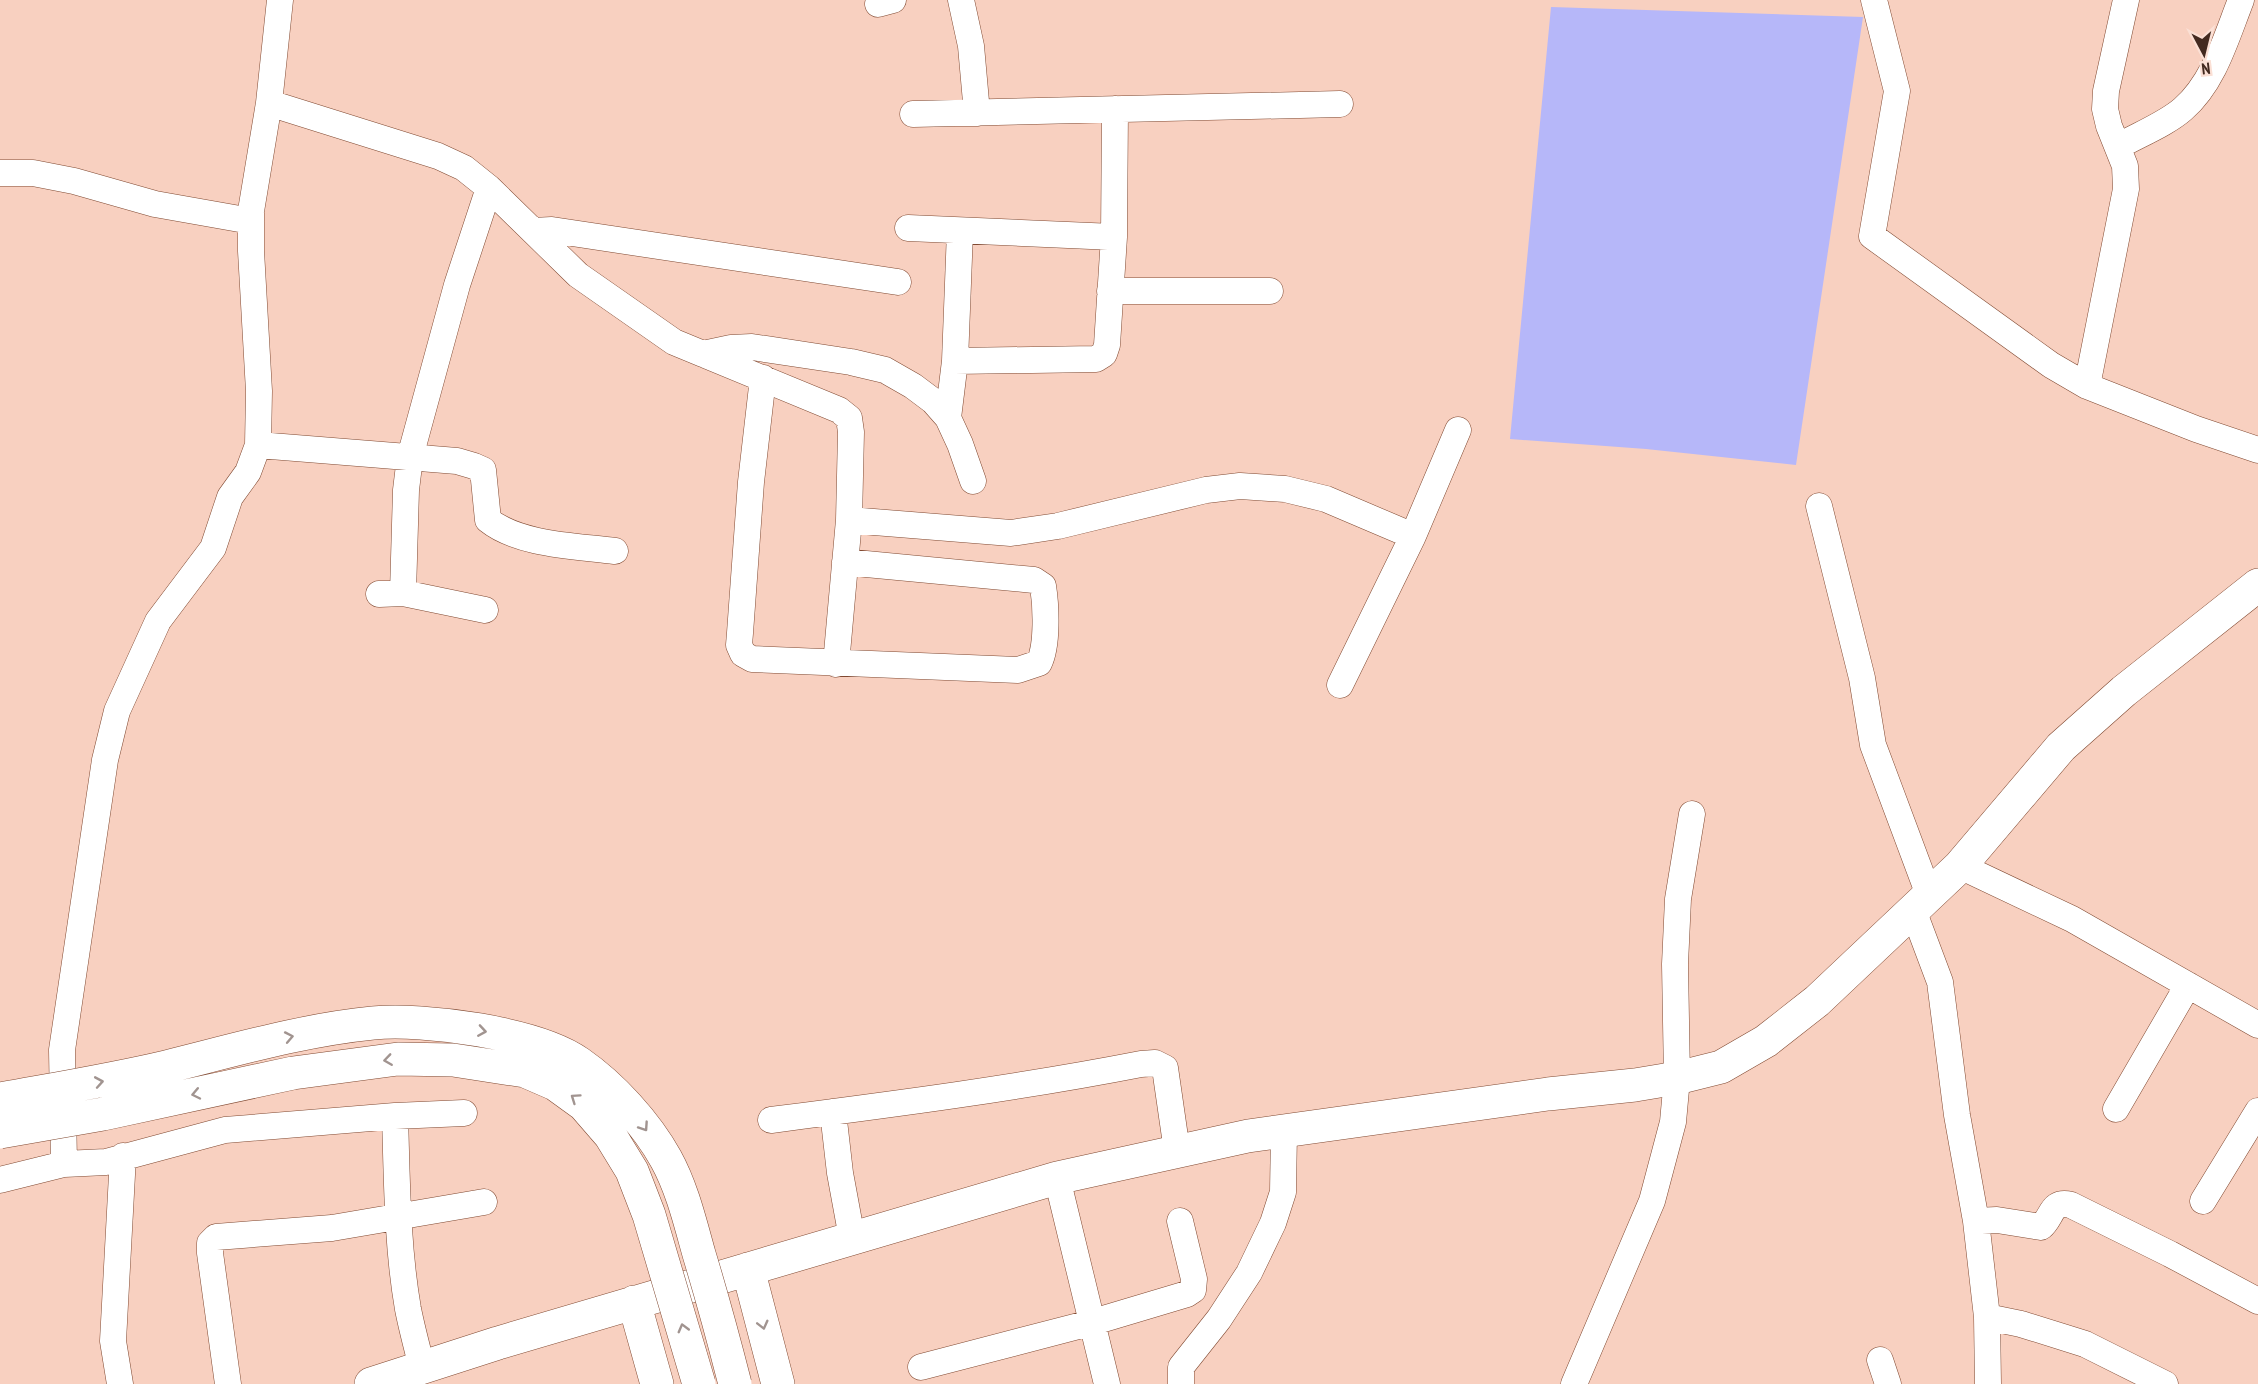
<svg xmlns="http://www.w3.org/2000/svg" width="2258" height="1384" viewBox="0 0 2258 1384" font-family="'PT Sans Narrow',sans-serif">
  <rect width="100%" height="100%" fill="#f8d0c0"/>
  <path fill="#b6b7f9" d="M 1551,7 L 1863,17 L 1796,465 L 1646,449 L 1510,439 Z"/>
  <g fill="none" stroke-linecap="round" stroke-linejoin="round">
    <defs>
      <path id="minor" d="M 961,0 L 971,46 L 977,113
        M 1874,0 L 1897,91 L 1872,236 L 2051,365 L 2087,386 L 2196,429 L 2258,450
        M 878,4 L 893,0
        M 269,103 L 438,156 L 464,168 L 489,188 L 578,275 L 674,342 L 839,410 L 849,418 L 851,432 L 849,520 L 836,664
        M 913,114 L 1340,104
        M 2119,146 C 2138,135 2166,124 2183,109 C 2214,82 2226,38 2241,0
        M 0,173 L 33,173 L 74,181 L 155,204 L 251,221
        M 908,228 L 1114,237
        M 533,231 L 552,230 L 898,282
        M 1110,291 L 1270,291
        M 703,354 L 731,348 L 752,347 L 851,362 L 885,370 L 913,386 L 933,401 L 948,418 L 960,444 L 973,481
        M 955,361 L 1096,359 L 1104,354 L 1107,345 L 1114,237 L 1115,109
        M 763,378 L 751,482 L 740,633 L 739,645 L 743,654 L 752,659 L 1018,670 L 1039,663 C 1048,645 1046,605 1043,586 L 1034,580 L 845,562
        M 2087,386 L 2126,189 L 2125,166 L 2109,126 L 2105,109 L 2106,91 L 2126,0
        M 948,418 L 955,361 L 960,231
        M 258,445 L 457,461 L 474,466 L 483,470 L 488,520 C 519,545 576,546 615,551
        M 1819,506 L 1862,678 L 1873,745 L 1929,895
        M 849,520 L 1011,533 L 1058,526 L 1206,490 L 1240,486 L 1285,489 L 1326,499 L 1413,536
        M 403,593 L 406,490 L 410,457 L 457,285 L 489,188
        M 379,594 L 403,593 L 485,610
        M 1340,685 L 1413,536 L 1458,430
        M 1960,866 L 2072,919 L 2258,1025
        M 1913,910 L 1940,982 L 1957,1115 L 1976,1221 L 1987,1317 L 1988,1384
        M 2116,1109 L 2188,985
        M 833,1112 L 840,1173 L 852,1238
        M 395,1116 C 397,1180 397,1246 408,1309 C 412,1329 417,1348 422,1367
        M 771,1120 C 895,1104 1018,1088 1141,1064 L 1155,1063 L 1165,1068 L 1177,1151
        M 64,1164 L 106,1162 L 225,1130 L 395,1116 L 464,1113
        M 1057,1178 L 1107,1384
        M 0,1180 L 64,1164 L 62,1050 L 105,760 L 117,711 L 158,621 L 213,548 L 230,497 L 248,472 L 258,445 L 259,391 L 251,251 L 251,211 L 269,103 L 280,0
        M 2203,1201 L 2258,1111
        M 1976,1221 L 1997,1220 L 2041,1227 C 2053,1217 2050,1200 2071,1205 L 2170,1254 L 2258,1301
        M 1987,1317 L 2021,1324 L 2085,1344 L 2165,1384
        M 1880,1360 L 1888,1384
        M 921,1367 L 1090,1323 L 1187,1294 L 1193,1290 L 1194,1279 L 1180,1221
        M 120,1384 L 113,1341 L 123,1156
        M 228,1384 L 210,1253 L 210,1243 L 216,1237 L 332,1228 L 484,1202
        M 1181,1384 L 1181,1367 L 1219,1319 L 1249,1273 L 1273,1223 L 1283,1192 L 1284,1131
        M 1574,1384 L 1652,1201 L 1673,1122 L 1677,1078 L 1675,964 L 1678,899 L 1692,814"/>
      <path id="highway" d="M 748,1269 L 778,1384
        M 634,1302 L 657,1384
        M 371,1384 L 498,1343 L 1057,1178 L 1248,1136 L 1548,1094 L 1635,1085 L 1677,1078 L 1721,1067 L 1766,1041 L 1817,1001 L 1960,866 L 2061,747 L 2124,691 L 2258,585"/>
    </defs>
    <use href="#minor" stroke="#804931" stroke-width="27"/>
    <use href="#highway" stroke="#804931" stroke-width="34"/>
    <use href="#minor" stroke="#fff" stroke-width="26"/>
    <use href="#highway" stroke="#fff" stroke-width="33"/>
    <defs>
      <path id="major-bridge" d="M 0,1099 C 55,1089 111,1080 166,1067 C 235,1050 302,1030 373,1023 C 424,1018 537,1033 579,1063 C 612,1086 646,1123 666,1159 C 682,1188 690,1222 699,1254 C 712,1297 724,1341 735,1384
        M 0,1132 L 103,1114 L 293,1073 L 398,1059 L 453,1060 L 525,1071 L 555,1084 L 584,1105 L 610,1135 L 632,1171 L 649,1215 L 699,1384"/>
    </defs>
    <use href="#major-bridge" stroke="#804931" stroke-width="34" stroke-linecap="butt"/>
    <use href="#major-bridge" stroke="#fff" stroke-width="33"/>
  </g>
  <defs><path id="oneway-chevron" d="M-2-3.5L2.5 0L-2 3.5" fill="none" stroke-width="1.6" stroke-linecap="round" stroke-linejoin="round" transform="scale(1.5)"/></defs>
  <g stroke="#a19490">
    <use href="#oneway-chevron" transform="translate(482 1031) rotate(9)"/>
    <use href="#oneway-chevron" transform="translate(289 1037) rotate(-11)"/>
    <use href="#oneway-chevron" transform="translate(388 1060) rotate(172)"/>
    <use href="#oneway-chevron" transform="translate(99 1082) rotate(-10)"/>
    <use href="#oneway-chevron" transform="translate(196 1094) rotate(168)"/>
    <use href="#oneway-chevron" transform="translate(575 1098) rotate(-145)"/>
    <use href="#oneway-chevron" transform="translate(644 1127) rotate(56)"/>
    <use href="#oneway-chevron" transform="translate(763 1325) rotate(76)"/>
    <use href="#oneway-chevron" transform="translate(683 1328) rotate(-105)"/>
  </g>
  <g transform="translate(2204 54) rotate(173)" stroke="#fbe0d5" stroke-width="4.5" paint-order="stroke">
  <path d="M0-4.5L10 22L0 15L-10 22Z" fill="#432a20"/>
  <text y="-9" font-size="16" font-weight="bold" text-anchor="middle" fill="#432a20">N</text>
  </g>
</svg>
